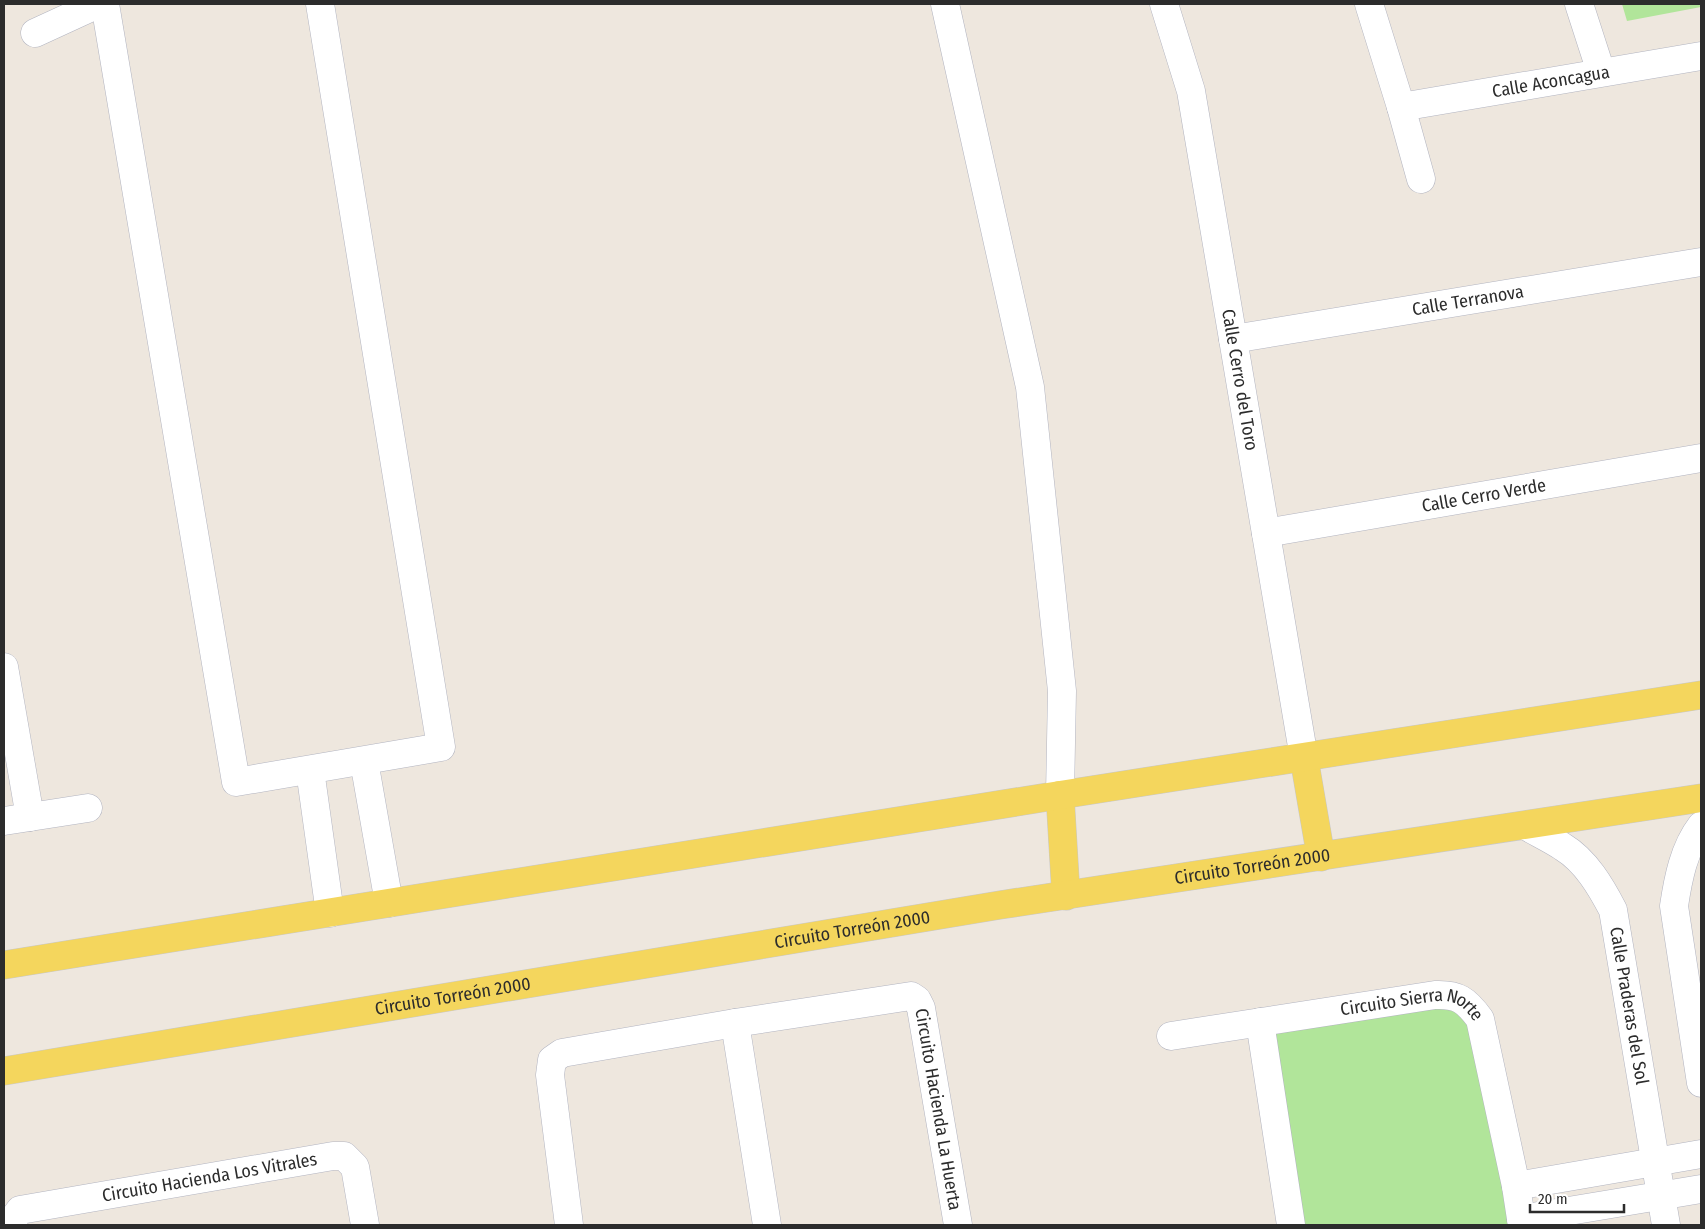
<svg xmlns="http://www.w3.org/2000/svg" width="1705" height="1229" viewBox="0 0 1705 1229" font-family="'Fira Sans Condensed',sans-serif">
  <rect width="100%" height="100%" fill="#eee7de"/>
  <path fill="#b1e59a" d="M 1622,4 L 1701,4 L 1701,7 L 1627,21 Z
    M 1442,1000 L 1476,1030 L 1512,1225 L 1298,1225 L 1270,1028 Z"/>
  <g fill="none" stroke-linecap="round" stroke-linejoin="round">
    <defs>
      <g id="minor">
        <path d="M 105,4 L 236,782 L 441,747 L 320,4"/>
        <path d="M 945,4 L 1030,387 L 1062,691 L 1060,795"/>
        <path id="s1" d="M 1164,4 L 1191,91 L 1304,758"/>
        <path d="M 1369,4 L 1401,107 L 1421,179"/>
        <path d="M 1579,4 L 1601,72"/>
        <path d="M 35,33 L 98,4"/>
        <path id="s2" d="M 1401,107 L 1701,56"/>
        <path id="s3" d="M 1233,339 L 1701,262"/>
        <path id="s4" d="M 1266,533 L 1701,458"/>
        <path d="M 4,667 L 30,817"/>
        <path d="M 364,761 L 389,903"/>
        <path d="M 310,770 L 330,913"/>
        <path d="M 4,821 L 88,808"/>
        <path id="s5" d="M 1526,826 C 1538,833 1551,839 1563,847 C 1586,861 1601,887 1613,910 L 1666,1225"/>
        <path d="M 1701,826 C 1684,848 1678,879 1674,906 L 1701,1083"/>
        <path d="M 1260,1022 L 1291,1225"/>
        <path d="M 735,1023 L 767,1225"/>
        <path id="s6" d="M 1171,1036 L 1435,995 C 1458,994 1466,1000 1480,1019 L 1516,1186 L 1522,1225"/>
        <path d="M 1516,1186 L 1701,1154"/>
        <path d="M 1521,1219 L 1701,1189"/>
        <path id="s7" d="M 9,1225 L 20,1210 L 333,1156 L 344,1156 L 355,1167 L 365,1225"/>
        <path id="s8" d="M 569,1225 L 550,1075 L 552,1060 L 562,1053 L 735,1023 L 911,996 L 917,1000 L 921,1008 L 958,1225"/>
      </g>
      <g id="major">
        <path d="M 1304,758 L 1321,857"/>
        <path d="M 1060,795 L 1066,896"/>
        <path d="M 4,965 L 1060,795 L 1701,695"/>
        <path id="s9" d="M 4,1071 L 1000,905 L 1701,798"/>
      </g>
    </defs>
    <use href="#minor" stroke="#b2b4c0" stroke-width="29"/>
    <use href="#major" stroke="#c8c8c8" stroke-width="29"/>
    <use href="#minor" stroke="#fff" stroke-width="28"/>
    <use href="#major" stroke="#f4d65d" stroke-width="28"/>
  </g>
  <g text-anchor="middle" stroke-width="5" stroke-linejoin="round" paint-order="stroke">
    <g font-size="18" fill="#2c2c2c" stroke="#fff">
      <text dy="6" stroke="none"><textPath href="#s2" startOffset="152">Calle Aconcagua</textPath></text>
      <text dy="6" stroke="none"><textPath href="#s3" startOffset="238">Calle Terranova</textPath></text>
      <text dy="6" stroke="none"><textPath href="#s1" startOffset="384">Calle Cerro del Toro</textPath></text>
      <text dy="6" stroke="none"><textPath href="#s4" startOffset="221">Calle Cerro Verde</textPath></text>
      <text dy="6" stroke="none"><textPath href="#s9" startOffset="1265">Circuito Torreón 2000</textPath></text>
      <text dy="6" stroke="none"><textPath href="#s9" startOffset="860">Circuito Torreón 2000</textPath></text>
      <text dy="6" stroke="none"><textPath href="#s9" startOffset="455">Circuito Torreón 2000</textPath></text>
      <text dy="6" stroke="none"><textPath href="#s5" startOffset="221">Calle Praderas del Sol</textPath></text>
      <text dy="6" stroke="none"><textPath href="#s6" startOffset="246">Circuito Sierra Norte</textPath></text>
      <text dy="6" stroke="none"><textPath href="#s8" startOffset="651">Circuito Hacienda La Huerta</textPath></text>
      <text dy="6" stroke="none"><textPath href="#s7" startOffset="211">Circuito Hacienda Los Vitrales</textPath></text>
    </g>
  </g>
  <rect width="1705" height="1229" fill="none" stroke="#2c2c2c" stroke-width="10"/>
  <path d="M1530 1204v8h94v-8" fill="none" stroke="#2c2c2c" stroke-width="2.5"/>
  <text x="1538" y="1204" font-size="15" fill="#2c2c2c" stroke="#ffffff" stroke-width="4" paint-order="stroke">20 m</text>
</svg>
